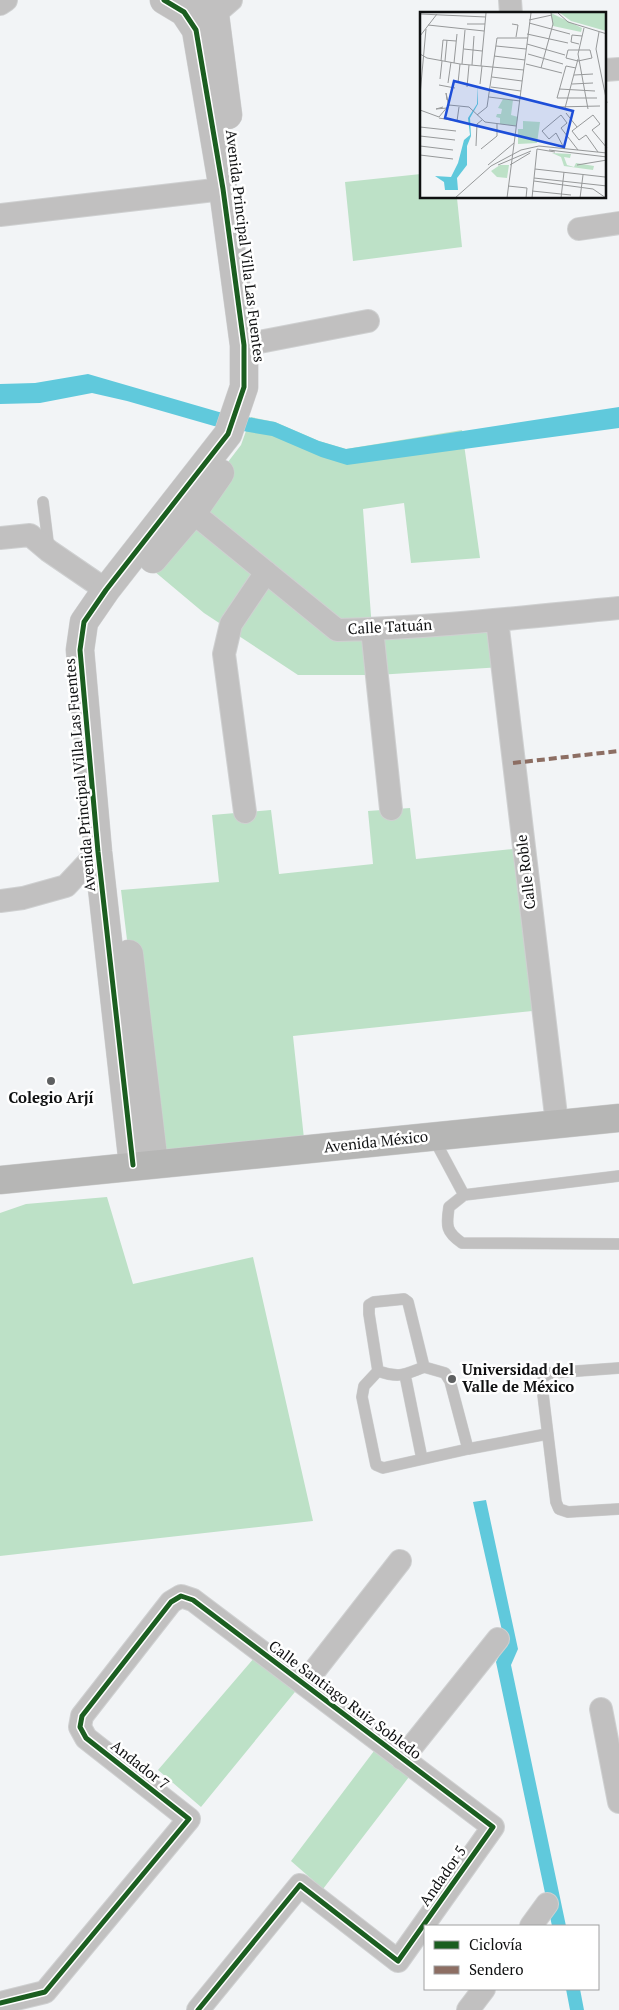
<svg xmlns="http://www.w3.org/2000/svg" width="619" height="2010" viewBox="0 0 619 2010" font-family="'PT Serif',serif">
  <rect width="100%" height="100%" fill="#f2f4f6"/>
  <path fill="#bde1c7" d="M 421,174 L 422,198 L 457,198 L 462,247 L 353,261 L 345,182 Z
    M 251,417 L 275,422 L 319,441 L 346,449 L 462,430 L 480,558 L 411,563 L 404,503 L 363,509 L 372,629 L 497,620 L 502,667 L 377,675 L 298,675 L 204,613 L 148,566 L 241,445 Z
    M 410,808 L 416,859 L 523,848 L 542,1010 L 293,1036 L 305,1148 L 154,1164 L 121,890 L 219,882 L 212,815 L 271,810 L 279,874 L 373,864 L 368,811 Z
    M 107,1197 L 133,1284 L 253,1257 L 313,1521 L 0,1556 L 0,1213 L 26,1204 Z
    M 260,1651 L 299,1687 L 201,1807 L 158,1770 Z
    M 377,1747 L 412,1773 L 323,1889 L 291,1861 Z"/>
  <path fill="#60c9dc" d="M 88,374 L 219,412 L 275,422 L 319,441 L 346,449 L 619,407 L 619,428 L 347,465 L 321,457 L 272,436 L 214,426 L 127,401 L 92,393 L 40,403 L 0,404 L 0,384 L 35,383 Z
    M 486,1500 L 518,1649 L 511,1665 L 566,1926 L 552,1926 L 496,1662 L 505,1644 L 473,1502 Z
    M 566,1989 L 580,1989 L 584,2010 L 570,2010 Z"/>
  <g fill="none" stroke-linecap="round" stroke-linejoin="round">
    <defs>
      <path id="service" d="M 43,502 L 49,550
        M 433,1137 L 464,1195
        M 619,1176 L 464,1195 L 449,1207 C 446,1226 446,1232 462,1243 L 619,1244
        M 619,1368 L 550,1373 L 543,1377 L 542,1386 L 556,1502 L 559,1509 L 568,1512 L 619,1509
        M 378,1371 C 398,1378 405,1375 424,1367
        M 405,1375 L 422,1459
        M 468,1449 L 450,1381 L 445,1373 L 424,1367 L 408,1302 L 404,1299 L 374,1302 L 369,1305 L 369,1314 L 378,1371 L 364,1386 L 362,1397 L 376,1465 L 383,1468 L 468,1449 L 547,1434"/>
      <path id="minor" d="M 510,0 L 511,14
        M 0,4 L 6,0
        M 202,25 L 231,0
        M 605,70 L 619,69
        M 0,215 L 223,189
        M 579,229 L 619,223
        M 244,345 L 368,321
        M 180,502 L 337,630 C 431,628 525,617 619,608
        M 0,538 L 30,535 L 49,551 L 106,590
        M 497,620 L 557,1124
        M 372,629 L 391,809
        M 245,812 L 224,654 L 231,624 L 266,572
        M 0,901 L 23,898 L 66,886 L 98,852
        M 304,1684 L 400,1561
        M 601,1709 L 619,1802
        M 402,1759 L 498,1639
        M 531,1926 L 547,1904
        M 0,2003 L 45,1992 L 189,1819 L 86,1738 L 80,1727 L 82,1716 L 171,1602 L 181,1596 L 193,1600 L 493,1827 L 398,1961 L 300,1885 L 198,2010
        M 468,2010 L 484,1989"/>
      <path id="tertiary" d="M 201,0 L 215,15 L 228,115
        M 153,559 L 193,512 L 220,473
        M 129,954 L 154,1164
        M 133,1165 L 98,852 L 80,650 L 84,622 L 106,590 L 228,434 L 244,387 L 244,345 L 223,189 L 196,30 L 184,12 L 164,0"/>
      <path id="secondary" d="M 0,1180 L 619,1118"/>
    </defs>
    <use href="#service" stroke="#cfd0d1" stroke-width="12"/>
    <use href="#minor" stroke="#cfd0d1" stroke-width="24"/>
    <use href="#tertiary" stroke="#cfd0d1" stroke-width="29"/>
    <use href="#secondary" stroke="#cfd0d1" stroke-width="29"/>
    <use href="#service" stroke="#c1c0c0" stroke-width="11"/>
    <use href="#minor" stroke="#c1c0c0" stroke-width="22"/>
    <use href="#tertiary" stroke="#c1c0c0" stroke-width="28"/>
    <use href="#secondary" stroke="#b6b6b5" stroke-width="28"/>
    <path stroke="#8d6e63" stroke-width="4" stroke-dasharray="8 4" stroke-linecap="butt" d="M 513,763 L 619,751"/>
    <defs>
      <path id="cycleway" d="M 133,1165 L 98,852 L 80,650 L 84,622 L 106,590 L 228,434 L 244,387 L 244,345 L 223,189 L 196,30 L 184,12 L 164,0
        M 0,2003 L 45,1992 L 189,1819 L 86,1738 L 80,1727 L 82,1716 L 171,1602 L 181,1596 L 193,1600 L 493,1827 L 398,1961 L 300,1885 L 198,2010"/>
    </defs>
    <use href="#cycleway" stroke="#fff" stroke-width="8"/>
    <use href="#cycleway" stroke="#1b5e20" stroke-width="5"/>
  </g>
  <g fill="#5e6061" stroke="#fff" stroke-width="2">
    <circle cx="51" cy="1081" r="5"/>
    <circle cx="452" cy="1379" r="5"/>
  </g>
  <g text-anchor="middle" stroke-width="5" stroke-linejoin="round" paint-order="stroke">
    <g font-size="15" fill="#0f1011" stroke="#fff">
      <text transform="translate(245 246) rotate(83)" y="5">Avenida Principal Villa Las Fuentes</text>
      <text transform="translate(390 627) rotate(-3)" y="5">Calle Tatuán</text>
      <text transform="translate(80 775) rotate(-95)" y="5">Avenida Principal Villa Las Fuentes</text>
      <text transform="translate(526 872) rotate(-97)" y="5">Calle Roble</text>
      <text transform="translate(376 1142) rotate(-6)" y="5">Avenida México</text>
      <text transform="translate(345 1700) rotate(37)" y="5">Calle Santiago Ruiz Sobledo</text>
      <text transform="translate(140 1765) rotate(38)" y="5">Andador 7</text>
      <text transform="translate(443 1876) rotate(-55)" y="5">Andador 5</text>
    </g>
    <g font-size="15" font-weight="bold" fill="#0f1011" stroke="#fff">
      <text x="51" y="1103">Colegio Arjí</text>
      <text x="462" y="1375" text-anchor="start">Universidad del<tspan x="462" dy="17">Valle de México</tspan></text>
    </g>
  </g>
  <g transform="translate(420 12)">
    <rect width="186" height="186" fill="#f2f4f6"/>
    <path d="M 131,1 L 162,16 L 161,20 L 133,14 ZM 140,1 L 186,1 L 186,19 L 151,9 ZM 83,87 L 93,88 L 91,103 L 98,105 L 96,114 L 80,112 L 80,106 L 76,105 L 77,102 L 81,102 L 82,97 L 78,96 ZM 103,109 L 120,110 L 117,131 L 98,132 L 98,117 L 103,117 ZM 132,141 L 151,142 L 150,146 L 144,145 L 147,153 L 154,155 L 156,151 L 174,154 L 173,158 L 144,154 L 141,145 ZM 80,153 L 89,153 L 87,166 L 77,165 L 71,159 Z" fill="#bde1c7"/>
    <path d="M 58,73 L 58,92 L 50,106 L 51,124 L 47,134 L 47,153 L 37,166 L 38,178 L 25,178 L 24,170 L 15,164 L 31,165 L 38,151 L 44,128 L 50,123 L 48,106 L 57,92 Z" fill="#60c9dc"/>
    <path fill="none" stroke="#97999a" stroke-width="1" d="M 138,1 L 148,10 L 187,22M 0,2 L 66,5M 109,8 L 132,3M 109,11 L 150,22M 47,12 L 65,12M 92,12 L 98,13 L 96,25M 8,13 L 64,19M 164,16 L 158,42 L 168,97M 179,20 L 176,37 L 187,91M 107,22 L 148,31M 0,24 L 17,2M 107,32 L 145,43M 159,32 L 151,30 L 152,23 L 162,24M 76,34 L 106,37M 44,37 L 62,39M 148,38 L 170,38 L 172,46 L 158,49 L 146,46 ZM 0,42 L 7,46 L 40,52 L 104,58M 108,42 L 143,52M 74,44 L 105,48M 21,49 L 23,28 L 36,29M 25,49 L 27,28M 34,51 L 37,22M 42,52 L 45,18M 106,52 L 142,61M 52,53 L 54,24M 61,54 L 66,1M 121,56 L 133,12 L 131,1M 156,56 L 146,54 L 137,86 L 177,86M 154,63 L 173,62M 72,65 L 102,69M 20,67 L 22,49M 28,71 L 31,50M 38,71 L 40,52M 60,72 L 62,54M 152,72 L 173,71M 19,73 L 35,76M 47,75 L 49,53M 71,75 L 101,79M 139,77 L 175,79M 0,83 L 6,17M 69,85 L 100,89M 27,88 L 26,81 L 29,94M 23,95 L 16,97 L 27,96M 135,95 L 180,94M 145,96 L 158,47M 0,98 L 19,105 L 29,93 L 49,95 L 65,110 L 96,114M 146,101 L 157,115M 57,103 L 67,95 L 77,26 L 108,26M 19,106 L 37,109 L 39,95M 0,115 L 36,119M 0,124 L 35,128M 0,134 L 33,138M 56,134 L 57,112 L 62,108M 144,136 L 136,121 L 129,127 L 122,119 L 141,103 L 147,111 L 141,116 L 158,138M 61,137 L 77,124 L 77,112M 129,138 L 187,145M 178,140 L 166,123 L 159,128 L 152,119 L 173,103 L 180,112 L 172,118 L 187,136M 0,143 L 33,147M 68,153 L 94,131M 78,153 L 111,139M 90,153 L 110,141M 157,153 L 187,148M 115,157 L 185,165M 114,166 L 187,174M 114,169 L 173,177 L 186,186M 88,174 L 107,176 L 106,186M 112,179 L 151,183M 35,186 L 71,154 L 101,138 L 119,134 L 187,141M 87,186 L 111,1M 112,186 L 117,137 L 135,140M 141,186 L 144,160M 160,186 L 163,163"/>
    <path fill="#1d4ed8" fill-opacity="0.15" stroke="#1d4ed8" stroke-width="2.5" d="M 34,69 L 153,99 L 144,135 L 25,106 Z"/>
    <rect width="186" height="186" fill="none" stroke="#0f1011" stroke-width="2.5"/>
  </g>
  <rect x="424" y="1925" width="175" height="65" fill="#ffffff" stroke="#9f9fa0"/>
  <rect x="434" y="1941" width="25" height="8" fill="#1b5e20" stroke="#9f9fa0"/>
  <text x="469" y="1950" font-size="15" fill="#0f1011">Ciclovía</text>
  <rect x="434" y="1966" width="25" height="8" fill="#8d6e63" stroke="#9f9fa0"/>
  <text x="469" y="1975" font-size="15" fill="#0f1011">Sendero</text>
</svg>
